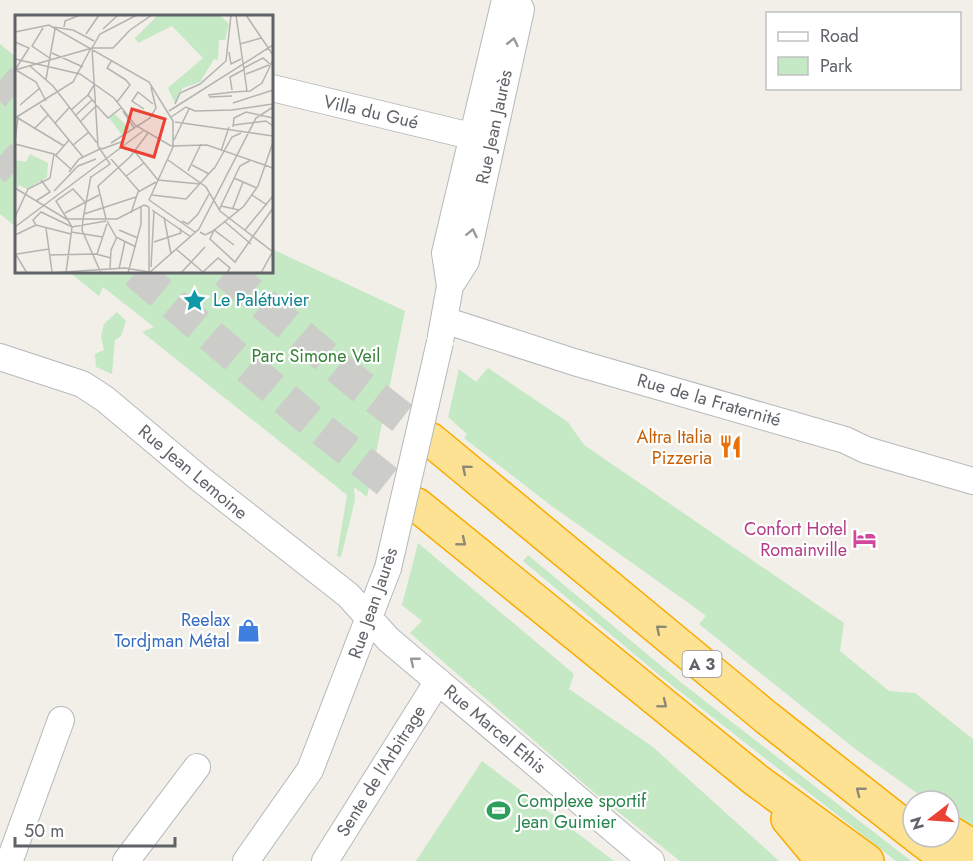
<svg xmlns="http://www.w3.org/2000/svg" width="973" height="861" viewBox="0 0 973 861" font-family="Jost,sans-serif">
  <rect width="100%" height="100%" fill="#f1efe8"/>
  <path fill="#c5e8c5" d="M 0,44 L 16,57 L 16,227 L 0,214 Z
    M 272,249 L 405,311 L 367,497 L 354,487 L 355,500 L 341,557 L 337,556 L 347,495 L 142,332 L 154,327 L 103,287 L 99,296 L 69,272 L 272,272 Z
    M 117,312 L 126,321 L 121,336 L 115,340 L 112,374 L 96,367 L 95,354 L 104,350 L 101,337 L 104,324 Z
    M 488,368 L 568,422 L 584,445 L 844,623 L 840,651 L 889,691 L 915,693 L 973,739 L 973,832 L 949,816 L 949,801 L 928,801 L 858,751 L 699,624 L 706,616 L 697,609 L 549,504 L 464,438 L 467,434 L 448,417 L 459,369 L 476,382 Z
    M 418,543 L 574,674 L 569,689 L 653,747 L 779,861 L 680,861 L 597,795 L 410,633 L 422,621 L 402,605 Z
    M 528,555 L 683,684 L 911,861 L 896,861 L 664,679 L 523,561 Z
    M 482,761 L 614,861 L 416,861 Z"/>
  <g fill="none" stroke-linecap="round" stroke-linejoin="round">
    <path stroke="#ccccc8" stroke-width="33" stroke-dasharray="33 16" stroke-linecap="butt" d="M 0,80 L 16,94
      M 0,156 L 16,170
      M 136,272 L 316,425 L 417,505
      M 226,272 L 353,380 L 431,440"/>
    <defs>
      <path id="minor" d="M 272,88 L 471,136
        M 450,286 L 466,261 L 521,9
        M 444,320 L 574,362 L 845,440 L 866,450 L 973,481
        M 441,336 L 450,286 L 445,253 L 505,0
        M 0,357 L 82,384 L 105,399 L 199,478 L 348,595 L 389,640 L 651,861
        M 11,857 L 61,720
        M 126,861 L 197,767
        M 246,861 L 310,770 L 388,568
        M 325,861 L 438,681"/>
      <path id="highway" d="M 431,440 L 767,718 L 913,833
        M 417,505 L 756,780 L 867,861
        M 788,819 L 823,861
        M 949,832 L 973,847
        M 918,837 L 950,861"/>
    </defs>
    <use href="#minor" stroke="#b5b8bc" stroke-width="28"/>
    <use href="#highway" stroke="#f9ab00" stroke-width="36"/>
    <use href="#minor" stroke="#fff" stroke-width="26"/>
    <use href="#highway" stroke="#fde293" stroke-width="33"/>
    <defs>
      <path id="minor-bridge" d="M 388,568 L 440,342"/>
    </defs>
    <use href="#minor-bridge" stroke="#b5b8bc" stroke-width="28" stroke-linecap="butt"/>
    <use href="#minor-bridge" stroke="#fff" stroke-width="26"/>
  </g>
  <defs><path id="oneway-chevron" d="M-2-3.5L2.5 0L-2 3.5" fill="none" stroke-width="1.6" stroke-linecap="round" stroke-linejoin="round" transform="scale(1.5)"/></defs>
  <g stroke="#979a9d">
    <use href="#oneway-chevron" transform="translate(513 42) rotate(-77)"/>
    <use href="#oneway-chevron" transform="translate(472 233) rotate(-78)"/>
    <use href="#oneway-chevron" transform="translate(414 661) rotate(-141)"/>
  </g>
  <g stroke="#8e8975">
    <use href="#oneway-chevron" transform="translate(466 469) rotate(-140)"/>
    <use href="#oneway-chevron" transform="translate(462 542) rotate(39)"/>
    <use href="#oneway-chevron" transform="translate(660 629) rotate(-140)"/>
    <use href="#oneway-chevron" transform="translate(663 704) rotate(39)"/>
    <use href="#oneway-chevron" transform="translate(860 791) rotate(-142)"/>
  </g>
  <defs>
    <symbol id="sight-bare" viewBox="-9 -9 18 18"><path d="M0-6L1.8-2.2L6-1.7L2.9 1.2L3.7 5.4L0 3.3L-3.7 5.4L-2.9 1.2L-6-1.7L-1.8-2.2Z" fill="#0f9aa8" stroke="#fff" stroke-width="2.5" paint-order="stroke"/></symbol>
    <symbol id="restaurant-bare" viewBox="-9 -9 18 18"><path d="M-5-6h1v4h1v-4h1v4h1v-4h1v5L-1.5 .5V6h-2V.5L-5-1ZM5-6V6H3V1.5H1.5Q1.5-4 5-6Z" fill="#e8710a" stroke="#fff" stroke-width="2.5" paint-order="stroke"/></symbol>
    <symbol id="hotel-bare" viewBox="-9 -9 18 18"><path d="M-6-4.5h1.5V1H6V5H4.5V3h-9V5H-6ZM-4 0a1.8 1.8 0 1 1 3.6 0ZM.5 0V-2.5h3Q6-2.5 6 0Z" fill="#d1479c" stroke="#fff" stroke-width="2.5" paint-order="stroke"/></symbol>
    <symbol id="shop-bare" viewBox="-9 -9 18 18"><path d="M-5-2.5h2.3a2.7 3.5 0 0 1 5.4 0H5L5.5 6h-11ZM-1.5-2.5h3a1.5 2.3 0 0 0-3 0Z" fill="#3f7fe0" stroke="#fff" stroke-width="2.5" paint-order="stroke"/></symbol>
    <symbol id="stadium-bare" viewBox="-9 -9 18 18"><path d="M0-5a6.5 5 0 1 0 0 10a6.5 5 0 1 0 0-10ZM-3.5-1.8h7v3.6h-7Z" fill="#2e9e5b" stroke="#fff" stroke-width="2.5" paint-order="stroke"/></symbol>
  </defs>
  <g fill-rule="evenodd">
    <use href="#sight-bare" x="178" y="284" width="33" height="33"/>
    <use href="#restaurant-bare" x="714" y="430" width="33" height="33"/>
    <use href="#hotel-bare" x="848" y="522" width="33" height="33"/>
    <use href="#shop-bare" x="232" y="614" width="33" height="33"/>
    <use href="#stadium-bare" x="482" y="794" width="33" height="33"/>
  </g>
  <g text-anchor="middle" stroke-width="4.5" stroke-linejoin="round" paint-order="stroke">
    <rect fill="#fff" stroke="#8f9295" stroke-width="1.5" x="682.5" y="651" width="39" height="26" rx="4.5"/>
    <g font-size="16" font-weight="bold" fill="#5f6368">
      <text x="702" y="670">A 3</text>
    </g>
    <g font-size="18" fill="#5f6368" stroke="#fff">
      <text transform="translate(371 112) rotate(13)" y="6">Villa du Gué</text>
      <text transform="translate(494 127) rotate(-78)" y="6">Rue Jean Jaurès</text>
      <text transform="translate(709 400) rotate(16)" y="6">Rue de la Fraternité</text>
      <text transform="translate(193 472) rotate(40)" y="6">Rue Jean Lemoine</text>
      <text transform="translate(373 603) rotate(-71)" y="6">Rue Jean Jaurès</text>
      <text transform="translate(495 729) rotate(40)" y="6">Rue Marcel Ethis</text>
      <text transform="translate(381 771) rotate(-58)" y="6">Sente de l'Arbitrage</text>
    </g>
    <g font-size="18" fill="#0d838f" stroke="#fff" text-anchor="start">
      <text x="213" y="306">Le Palétuvier</text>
    </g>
    <g font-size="18" fill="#348238" stroke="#fff">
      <text x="316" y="362">Parc Simone Veil</text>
    </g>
    <g font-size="18" fill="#c56008" stroke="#fff" text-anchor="end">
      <text x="712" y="443">Altra Italia<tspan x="712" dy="21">Pizzeria</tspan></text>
    </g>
    <g font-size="18" fill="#b23c85" stroke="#fff" text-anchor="end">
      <text x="847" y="535">Confort Hotel<tspan x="847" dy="21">Romainville</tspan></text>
    </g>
    <g font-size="18" fill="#366cbe" stroke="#fff" text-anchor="end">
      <text x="230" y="626">Reelax<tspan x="230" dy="21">Tordjman Métal</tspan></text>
    </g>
    <g font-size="18" fill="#27864d" stroke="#fff" text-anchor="start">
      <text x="517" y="807">Complexe sportif<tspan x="517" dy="21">Jean Guimier</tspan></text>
    </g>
  </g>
  <g transform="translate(15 15)">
    <rect width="258" height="258" fill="#f1efe8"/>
    <path d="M 143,0 L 205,0 L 214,9 L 210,25 L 204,25 L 203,45 L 199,44 L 185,67 L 168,73 L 160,88 L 153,73 L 188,43 L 157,11 L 123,28 L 120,23 ZM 100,99 L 115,114 L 107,120 L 94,103 ZM 15,139 L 33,148 L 32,162 L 12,174 L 4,170 L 2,173 L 0,145 L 11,147 Z" fill="#c5e8c5"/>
    <path fill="none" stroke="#b3b3b1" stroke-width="1.5" d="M 221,0 L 232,76M 231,0 L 258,40M 38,12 L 58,15 L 79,26M 49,12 L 50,6 L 65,0M 28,13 L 17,31 L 36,44M 88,14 L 103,0M 0,17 L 34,10 L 134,67 L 158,106 L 158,131M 71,19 L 84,0M 0,27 L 14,33 L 0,55M 225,29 L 246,23M 77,33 L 85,19 L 122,0M 214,37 L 216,49 L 226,44M 37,38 L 68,52M 0,44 L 65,59 L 99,83 L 120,110 L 156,131 L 192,130 L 258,153M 97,45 L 92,53 L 111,65M 15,51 L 38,71 L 82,128M 229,53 L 248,43 L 255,49M 0,55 L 77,33 L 98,33 L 115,15 L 137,0M 1,55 L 21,67 L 31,86M 231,59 L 254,50M 31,64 L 40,14M 79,70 L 73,80 L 80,88M 217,75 L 215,62 L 230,54M 218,77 L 235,76 L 247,68 L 258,45M 193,80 L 218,77M 194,82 L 217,81M 102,87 L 115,70 L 111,65M 218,88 L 258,75M 160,89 L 165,78 L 185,69 L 211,46 L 216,0M 5,90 L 25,73M 25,90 L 68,142M 82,91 L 93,103 L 106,93M 129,94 L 117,86 L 123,77 L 138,89M 56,95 L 73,80M 108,96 L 119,113M 154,96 L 258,30M 61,100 L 77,85M 156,102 L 171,92 L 180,96 L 217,95 L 258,89M 0,103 L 58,67 L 76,33M 3,103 L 49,131M 66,106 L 82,90M 160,107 L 258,121M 40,108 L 54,93M 219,110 L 251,106 L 258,111M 218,112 L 219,103 L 231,97 L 258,103M 19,114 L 33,100M 159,125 L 174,94M 0,126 L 3,102M 96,128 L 135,103 L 141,93 L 136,72M 0,129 L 39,139 L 56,154M 58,130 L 74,117M 87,134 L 106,127M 206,136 L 214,112M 120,137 L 143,165 L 185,169M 41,140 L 54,125M 96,144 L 124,176M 153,145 L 191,172 L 205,196 L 258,237M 177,150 L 194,159M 199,154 L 217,122 L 226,118M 173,156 L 186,129M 54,157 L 64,144 L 87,133M 111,161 L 129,148M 76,162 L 95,149 L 83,131 L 77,33M 35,163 L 39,139M 219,163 L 242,173M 0,173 L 51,204 L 102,204 L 129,190 L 134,192M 39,176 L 63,151 L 81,144M 137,180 L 171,184 L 199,153M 237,180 L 252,190M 134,185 L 180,217M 134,185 L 159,130M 21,186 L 35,177 L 26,165M 206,191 L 224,195M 134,192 L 134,258M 218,193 L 228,167M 137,195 L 176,222M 204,195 L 225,151 L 236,145M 50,198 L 84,180M 116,198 L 123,177 L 141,167M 69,199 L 121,182M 0,202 L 13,174 L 35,163M 149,202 L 156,239M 68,204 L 76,161M 68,204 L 67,215 L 86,258M 91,204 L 83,171 L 115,142 L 133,118M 92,206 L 101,222 L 121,232M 167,206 L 173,209 L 183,199 L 194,179M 209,206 L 236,229M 21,210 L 18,205 L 26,197 L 57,212 L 91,206M 0,212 L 128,116M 31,213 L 37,257M 104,215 L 123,223M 230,215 L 258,181M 56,217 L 88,222M 185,217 L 190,220 L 198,216 L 229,191 L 243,171 L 258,127M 0,220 L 21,210 L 56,219M 139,227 L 166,218 L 165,213M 219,230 L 199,215 L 195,224 L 220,247 L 258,193M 161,234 L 188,257M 0,238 L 12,258M 2,239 L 34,234M 82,239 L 92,209M 34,240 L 81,239 L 96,243M 136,252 L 139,196M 95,254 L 96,235 L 102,222M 104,254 L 110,226M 188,257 L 203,243 L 215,253 L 212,258M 34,258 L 110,253 L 134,257M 51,258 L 57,212 L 41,186 L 58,174 L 70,187M 113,258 L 126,209 L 126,192M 134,258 L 184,214 L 241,103 L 258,92M 166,258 L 190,232M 246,258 L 258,236"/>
    <path fill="#ea4335" fill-opacity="0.15" stroke="#ea4335" stroke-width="3" d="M 117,94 L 150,104 L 139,142 L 106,132 Z"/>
    <rect width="258" height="258" fill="none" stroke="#5f6368" stroke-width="3"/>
  </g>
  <rect x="766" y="12" width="195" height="78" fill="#ffffff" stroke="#bfc1c3" stroke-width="1.5"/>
  <rect x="778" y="32" width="30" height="9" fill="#ffffff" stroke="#bfc1c3" stroke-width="1.5"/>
  <text x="820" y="42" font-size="18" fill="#5f6368">Road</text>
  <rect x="778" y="57" width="30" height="18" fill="#c5e8c5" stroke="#bfc1c3" stroke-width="1.5"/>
  <text x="820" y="72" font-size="18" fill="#5f6368">Park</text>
  <g transform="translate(931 819) rotate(253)"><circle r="28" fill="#ffffff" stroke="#bfc1c3" stroke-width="1.5"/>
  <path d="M0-4.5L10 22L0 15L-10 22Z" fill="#ea4335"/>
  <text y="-9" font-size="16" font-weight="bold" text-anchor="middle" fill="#5f6368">N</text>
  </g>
  <path d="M15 837v9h160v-9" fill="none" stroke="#5f6368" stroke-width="3"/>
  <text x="24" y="837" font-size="18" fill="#5f6368" stroke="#ffffff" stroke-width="4.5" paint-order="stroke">50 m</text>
</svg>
